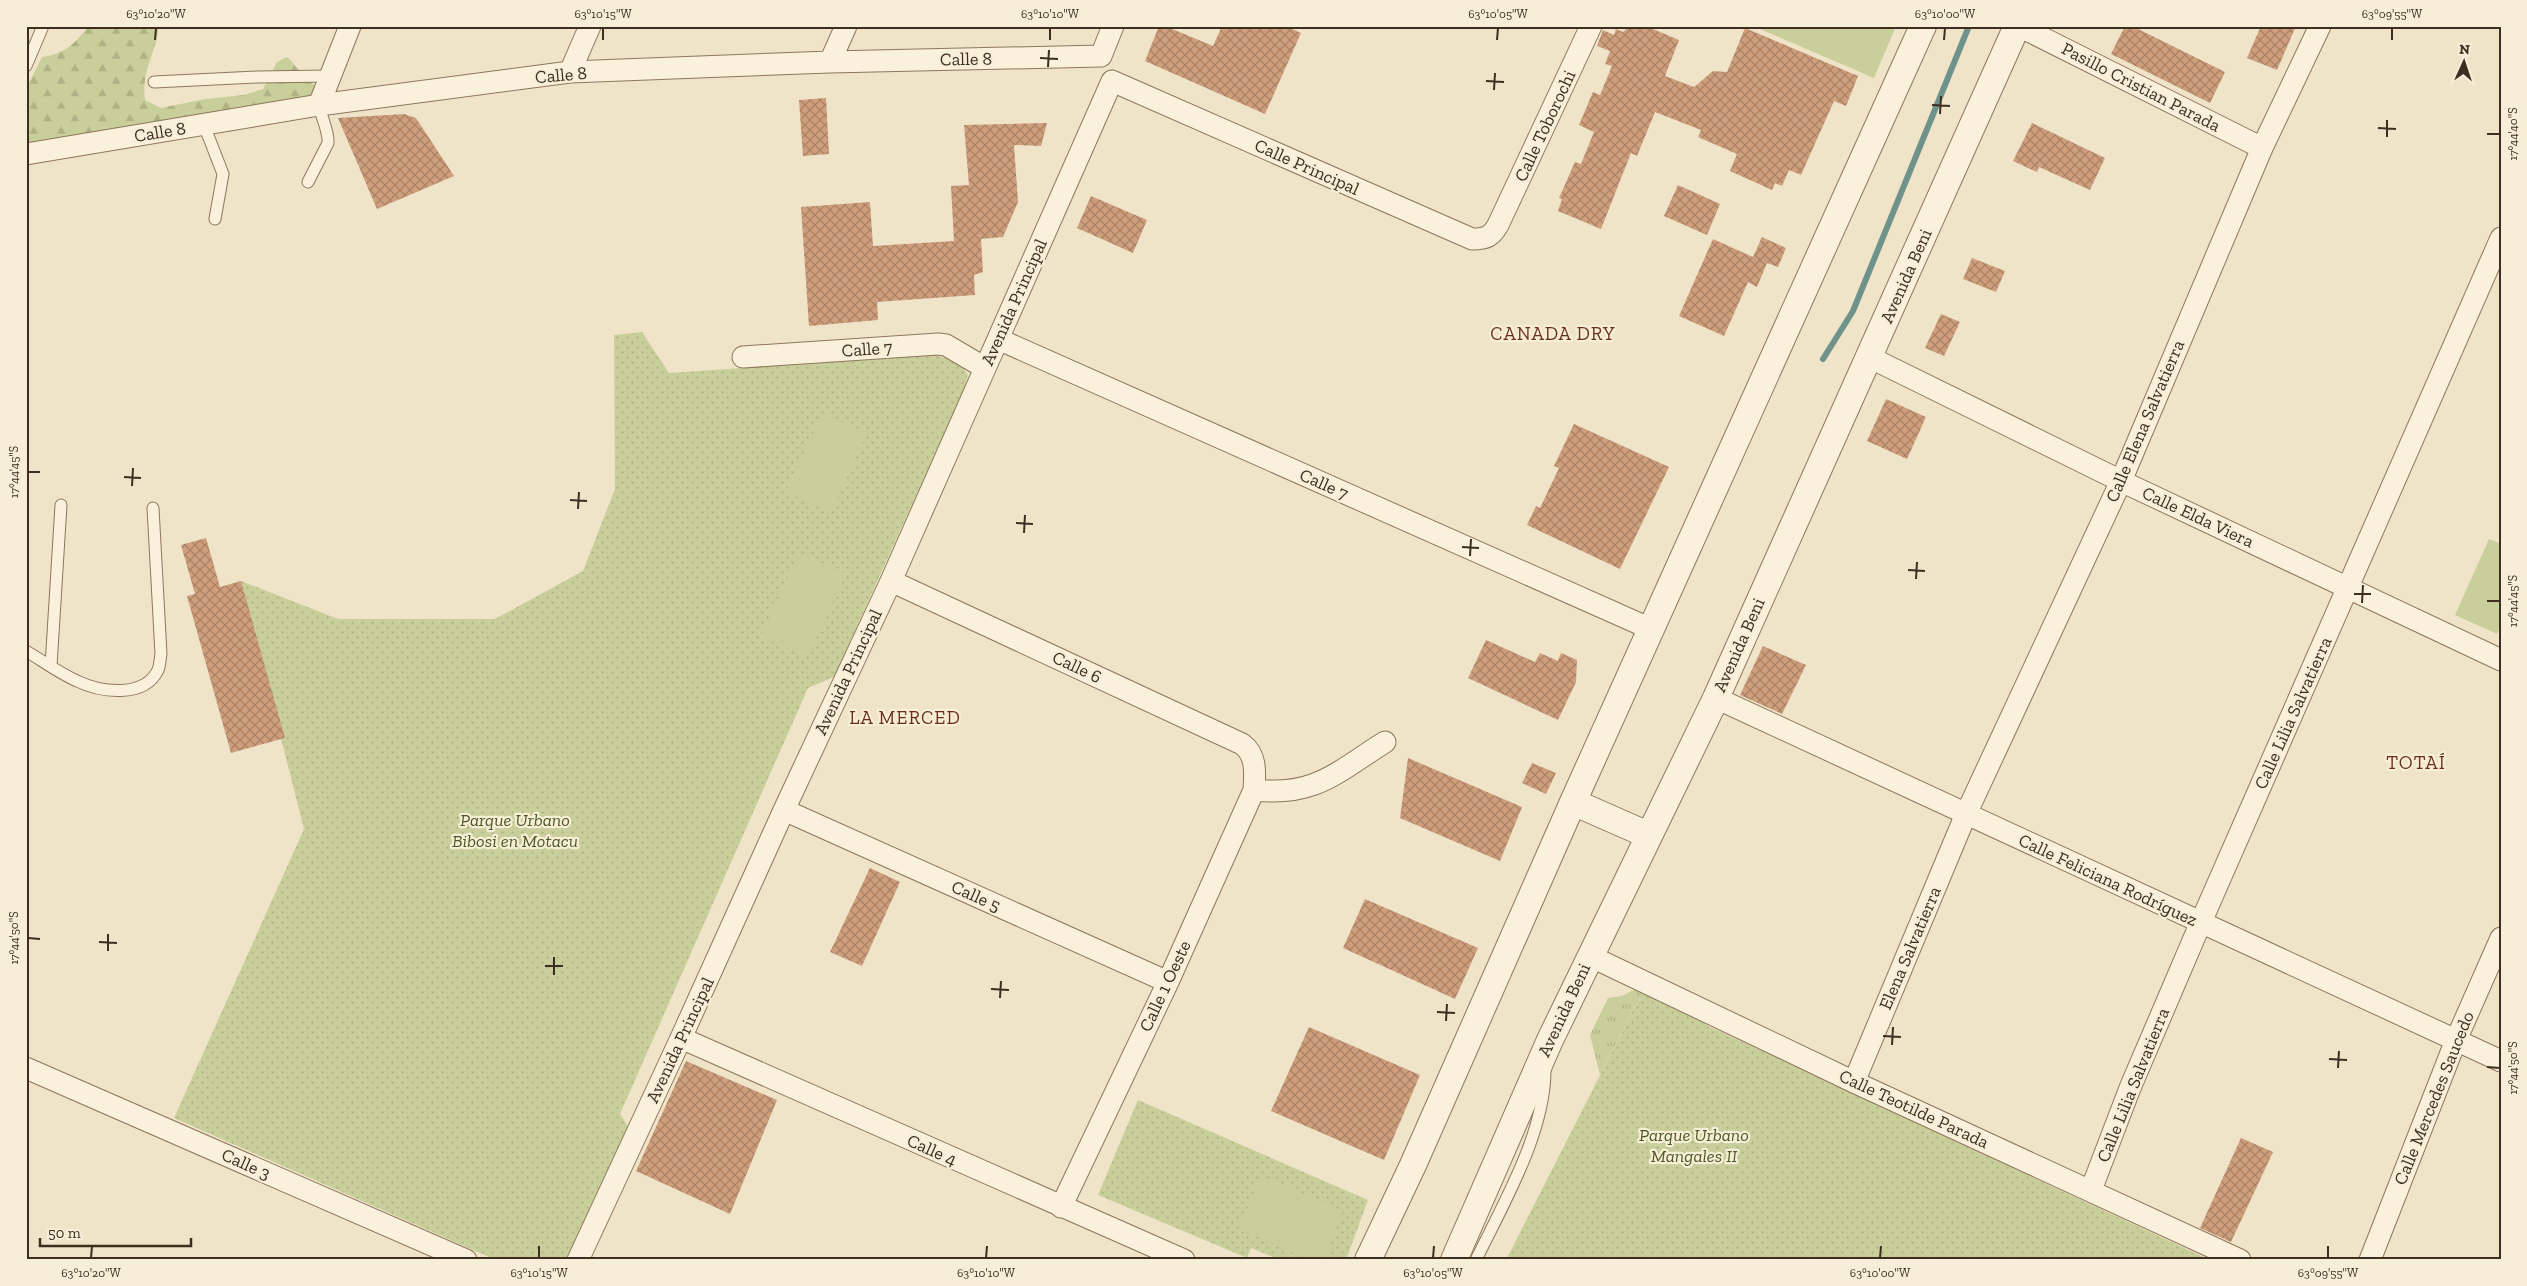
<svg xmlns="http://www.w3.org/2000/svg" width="2527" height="1286" viewBox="0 0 2527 1286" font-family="'Zilla Slab',serif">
  <defs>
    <pattern id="grass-tufts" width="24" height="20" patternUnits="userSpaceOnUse" patternTransform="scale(1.25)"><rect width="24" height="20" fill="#c9cf9b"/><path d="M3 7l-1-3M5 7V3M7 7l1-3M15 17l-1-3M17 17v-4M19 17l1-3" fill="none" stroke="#aeb285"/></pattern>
    <pattern id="forest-firs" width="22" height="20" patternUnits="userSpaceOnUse" patternTransform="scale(1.25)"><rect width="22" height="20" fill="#c9cf9b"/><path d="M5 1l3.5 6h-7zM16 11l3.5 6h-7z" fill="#aeb285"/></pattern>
    <pattern id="park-dots" width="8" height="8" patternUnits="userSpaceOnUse" patternTransform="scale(1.25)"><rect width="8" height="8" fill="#c9cf9b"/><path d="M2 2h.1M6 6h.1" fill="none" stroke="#aeb285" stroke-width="1.8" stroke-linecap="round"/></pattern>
    <pattern id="building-cross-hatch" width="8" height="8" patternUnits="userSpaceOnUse" patternTransform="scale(1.25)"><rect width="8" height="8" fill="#cf9f7d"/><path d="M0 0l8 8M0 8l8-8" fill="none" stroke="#a98266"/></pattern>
  </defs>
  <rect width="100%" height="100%" fill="#f0e4c8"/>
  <path fill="url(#grass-tufts)" d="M 1647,983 L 1600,1075 L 1590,1035 L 1608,998 L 1622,996 Z"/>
  <path fill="url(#forest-firs)" d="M 89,26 L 159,26 C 156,54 141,70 145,100 L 161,108 L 205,99 L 244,95 L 263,89 L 277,62 L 287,57 C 300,68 299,77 315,85 L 315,92 L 303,104 L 26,145 L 26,89 L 42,57 C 65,54 74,44 89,26 Z"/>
  <path fill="url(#park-dots)" d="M 642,332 L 669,373 L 936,355 L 959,362 L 968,375 L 964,389 L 834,677 L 808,688 L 620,1114 L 630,1130 L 568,1260 L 496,1260 L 174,1118 L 304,829 L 241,581 L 338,619 L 495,619 L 583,571 L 615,489 L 614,335 Z
    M 1647,983 L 1708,1026 L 2210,1260 L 1506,1260 Z
    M 1138,1100 L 1368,1200 L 1346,1260 L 1280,1260 L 1251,1248 L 1247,1258 L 1098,1195 Z"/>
  <path fill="#c9cf9b" d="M 1753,26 L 1896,26 L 1874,78 Z
    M 822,413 L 867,433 L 831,513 L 786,492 Z
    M 2489,539 L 2501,544 L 2501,625 L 2497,634 L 2455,615 Z
    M 799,553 L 846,574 L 808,657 L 761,636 Z
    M 1261,1176 L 1343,1211 L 1325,1260 L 1310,1260 L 1239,1228 Z"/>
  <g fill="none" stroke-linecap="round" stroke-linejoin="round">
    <path stroke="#6f938a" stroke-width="6" d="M 1823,359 L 1853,311 L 1969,26"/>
  </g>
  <path fill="url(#building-cross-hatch)" d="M 1159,26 L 1165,26 L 1213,46 L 1222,26 L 1286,26 L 1301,33 L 1265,114 L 1145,61 Z
    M 1629,26 L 1646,26 L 1679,40 L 1665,76 L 1694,87 L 1713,71 L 1727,72 L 1745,28 L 1858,76 L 1846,106 L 1834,101 L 1801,175 L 1789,170 L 1782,186 L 1775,183 L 1772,190 L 1730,171 L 1737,154 L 1698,137 L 1701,130 L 1655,112 L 1637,156 L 1631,153 L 1601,229 L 1558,211 L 1562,199 L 1559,198 L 1575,162 L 1581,164 L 1594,132 L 1579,125 L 1593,92 L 1600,95 L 1612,66 L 1605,64 L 1610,51 L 1597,46 L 1603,30 L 1614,35 L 1616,29 L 1623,32 Z
    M 2125,26 L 2132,26 L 2225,72 L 2210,103 L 2111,54 Z
    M 2261,26 L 2296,26 L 2277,70 L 2247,58 Z
    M 826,98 L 829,154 L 803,156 L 799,100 Z
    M 404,114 L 416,118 L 454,176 L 377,209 L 338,118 Z
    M 1047,123 L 1041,146 L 1014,145 L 1018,202 L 1003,237 L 981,239 L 983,272 L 974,275 L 975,295 L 877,302 L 878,320 L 809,326 L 801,207 L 870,202 L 873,246 L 954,241 L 951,186 L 969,185 L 964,125 Z
    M 2032,123 L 2105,158 L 2090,190 L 2039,167 L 2037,172 L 2013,161 Z
    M 1678,185 L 1720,204 L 1707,235 L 1664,216 Z
    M 1091,196 L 1147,220 L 1133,253 L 1077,228 Z
    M 1762,237 L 1786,248 L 1778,267 L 1767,263 L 1757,287 L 1748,282 L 1724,336 L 1679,316 L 1713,239 L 1753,257 Z
    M 1972,258 L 2005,271 L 1996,292 L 1963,279 Z
    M 1941,314 L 1960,322 L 1944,356 L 1925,348 Z
    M 1886,399 L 1926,417 L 1907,459 L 1867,441 Z
    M 1574,424 L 1669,467 L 1620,569 L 1527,525 L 1536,506 L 1540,508 L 1559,468 L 1554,466 Z
    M 206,538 L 220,587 L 241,581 L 285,738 L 231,753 L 187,596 L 195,594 L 181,545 Z
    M 1486,640 L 1535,662 L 1540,653 L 1558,661 L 1561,653 L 1577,660 L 1576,682 L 1558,720 L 1468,678 Z
    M 1763,646 L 1806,665 L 1782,714 L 1740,695 Z
    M 1408,758 L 1522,807 L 1500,861 L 1400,818 Z
    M 1532,763 L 1556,773 L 1546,794 L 1522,783 Z
    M 870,868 L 900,882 L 862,966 L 830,952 Z
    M 1365,899 L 1478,948 L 1455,999 L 1343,948 Z
    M 1309,1027 L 1420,1075 L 1384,1160 L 1271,1111 Z
    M 686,1061 L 777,1100 L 730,1214 L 636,1171 Z
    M 2241,1138 L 2273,1152 L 2231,1242 L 2200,1228 Z"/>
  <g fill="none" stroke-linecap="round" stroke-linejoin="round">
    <defs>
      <path id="service" d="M 26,66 L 43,26
        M 154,82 L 257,77 L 330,76
        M 204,125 L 223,174 L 215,219
        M 308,182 L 328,143 C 329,131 321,117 319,105
        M 26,651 C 43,661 59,673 77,681 C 100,692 144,699 158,670 C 160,665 160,659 161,654 L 153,508
        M 51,666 L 61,505
        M 1476,1260 C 1503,1204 1545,1133 1545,1070"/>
      <path id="minor" d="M 2019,26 L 2262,148
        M 1101,56 L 1113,26
        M 830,62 L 846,26
        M 570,72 L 590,26
        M 1112,81 L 1472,239 C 1486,239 1491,237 1498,225 L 1591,26
        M 319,105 L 350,26
        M 26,154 L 319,105 L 570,72 L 830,62 L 1101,56
        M 998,339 L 1651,629
        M 743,357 L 938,344 L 946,345 L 985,368
        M 1869,357 L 2121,481 L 2501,660
        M 891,581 L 1242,744 C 1257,755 1255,773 1254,790 L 1168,982 L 1061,1207
        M 1716,698 L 2501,1061
        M 1254,790 C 1315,797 1337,772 1385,742
        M 784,810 L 1168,982
        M 1590,956 L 1854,1082 L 2240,1260
        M 681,1038 L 1184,1260
        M 26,1068 L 466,1260
        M 1854,1082 L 1966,814 L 2121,481 L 2262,148 L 2320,26
        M 2091,1190 L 2130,1088 L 2201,922 L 2501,238
        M 578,1260 L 681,1038 L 784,810 L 891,581 L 1112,81
        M 2370,1260 L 2456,1040 L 2501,938"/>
      <path id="tertiary" d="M 1573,802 L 1648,835
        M 1368,1260 L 1413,1165 L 1573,802 L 1923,26
        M 1454,1260 L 1550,1040 L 1716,698 L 2017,26"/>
    </defs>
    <use href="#service" stroke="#8d765c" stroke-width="13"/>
    <use href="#minor" stroke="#8d765c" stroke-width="23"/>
    <use href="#tertiary" stroke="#8d765c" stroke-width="28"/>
    <use href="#service" stroke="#faf1dc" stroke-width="11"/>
    <use href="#minor" stroke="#faf1dc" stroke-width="21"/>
    <use href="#tertiary" stroke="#faf1dc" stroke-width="26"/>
  </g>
  <path fill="none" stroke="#3d2e20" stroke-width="2" d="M 155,40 L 156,28M 603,40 L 603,28M 1050,40 L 1050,28M 1497,40 L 1498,28M 1944,40 L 1945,28M 2392,40 L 2392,28M 1040,58 L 1058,59M 1048,67 L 1049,50M 1486,81 L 1504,82M 1494,90 L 1495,73M 1932,105 L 1950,106M 1940,114 L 1941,96M 2378,128 L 2396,129M 2487,134 L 2500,134M 2387,137 L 2387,120M 28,472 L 40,472M 124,477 L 141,478M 132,486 L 133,468M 570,500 L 587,501M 578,509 L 579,492M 1016,523 L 1033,524M 1024,533 L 1025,515M 1462,547 L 1479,548M 1470,556 L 1471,539M 1908,570 L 1925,571M 1916,579 L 1917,562M 2354,594 L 2371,594M 2487,601 L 2500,601M 2362,603 L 2363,585M 28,938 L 40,939M 99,942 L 117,943M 108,951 L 108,934M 545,966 L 563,966M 554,975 L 554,957M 991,989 L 1009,990M 1000,998 L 1001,981M 1437,1012 L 1455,1013M 1446,1021 L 1447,1004M 1883,1036 L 1901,1037M 1892,1045 L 1893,1027M 2329,1059 L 2347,1060M 2487,1067 L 2500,1068M 2338,1068 L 2339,1051M 91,1258 L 92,1246M 539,1258 L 539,1246M 986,1258 L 987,1246M 1433,1258 L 1434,1246M 1880,1258 L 1881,1246M 2328,1258 L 2328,1246"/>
  <g text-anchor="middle" stroke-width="4.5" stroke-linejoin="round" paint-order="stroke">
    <g font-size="18" fill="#3d2e20" stroke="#f7eed8">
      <text transform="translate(966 59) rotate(-1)" y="6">Calle 8</text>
      <text transform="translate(561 75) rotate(-5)" y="6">Calle 8</text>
      <text transform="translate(2141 87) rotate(27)" y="6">Pasillo Cristian Parada</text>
      <text transform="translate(1545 126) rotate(-65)" y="6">Calle Toborochi</text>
      <text transform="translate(160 132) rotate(-9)" y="6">Calle 8</text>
      <text transform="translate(1307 167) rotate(24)" y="6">Calle Principal</text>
      <text transform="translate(1906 276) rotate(-66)" y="6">Avenida Beni</text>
      <text transform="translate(1014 302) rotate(-66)" y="6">Avenida Principal</text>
      <text transform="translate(867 349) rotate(-4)" y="6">Calle 7</text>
      <text transform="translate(2145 421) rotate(-67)" y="6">Calle Elena Salvatierra</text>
      <text transform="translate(1324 484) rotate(24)" y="6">Calle 7</text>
      <text transform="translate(2198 517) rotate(25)" y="6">Calle Elda Viera</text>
      <text transform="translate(1739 645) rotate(-66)" y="6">Avenida Beni</text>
      <text transform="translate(1077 667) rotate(25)" y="6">Calle 6</text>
      <text transform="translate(848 672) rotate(-65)" y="6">Avenida Principal</text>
      <text transform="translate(2293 713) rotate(-66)" y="6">Calle Lilia Salvatierra</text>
      <text transform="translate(2108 880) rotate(25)" y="6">Calle Feliciana Rodríguez</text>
      <text transform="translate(976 896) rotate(24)" y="6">Calle 5</text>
      <text transform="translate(1910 948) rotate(-67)" y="6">Elena Salvatierra</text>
      <text transform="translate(1165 986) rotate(-65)" y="6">Calle 1 Oeste</text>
      <text transform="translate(1564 1010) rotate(-65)" y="6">Avenida Beni</text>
      <text transform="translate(680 1040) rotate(-65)" y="6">Avenida Principal</text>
      <text transform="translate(2133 1085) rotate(-68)" y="6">Calle Lilia Salvatierra</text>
      <text transform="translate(2434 1098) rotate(-68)" y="6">Calle Mercedes Saucedo</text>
      <text transform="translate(1914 1109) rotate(25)" y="6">Calle Teotilde Parada</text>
      <text transform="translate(932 1150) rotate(24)" y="6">Calle 4</text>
      <text transform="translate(246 1164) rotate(24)" y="6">Calle 3</text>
    </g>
    <g font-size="18" font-style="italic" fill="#4d5a26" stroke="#f7eed8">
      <text x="515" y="826">Parque Urbano<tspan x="515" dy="21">Bibosi en Motacu</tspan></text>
      <text x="1694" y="1141">Parque Urbano<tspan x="1694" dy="21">Mangales II</tspan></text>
    </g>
    <g font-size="19" letter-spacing="1" fill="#6b2e1e" stroke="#f7eed8">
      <text x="1553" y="340">CANADA DRY</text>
      <text x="905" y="724">LA MERCED</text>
      <text x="2416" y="769">TOTAÍ</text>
    </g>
  </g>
  <rect width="2527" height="1286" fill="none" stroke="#f7eed8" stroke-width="55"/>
  <g transform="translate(2464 62) rotate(3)" stroke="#f7eed8" stroke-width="4" paint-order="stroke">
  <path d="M0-4L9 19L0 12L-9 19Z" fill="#3d2e20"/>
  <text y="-8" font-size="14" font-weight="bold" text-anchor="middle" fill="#3d2e20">N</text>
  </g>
  <path d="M40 1238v8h151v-8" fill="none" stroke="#3d2e20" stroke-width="2.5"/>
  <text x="48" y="1238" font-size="15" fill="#3d2e20" stroke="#f7eed8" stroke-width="4" paint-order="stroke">50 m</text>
  <rect x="28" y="28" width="2472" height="1230" fill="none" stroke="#3d2e20" stroke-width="2"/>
  <g font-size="12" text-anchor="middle" fill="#3d2e20">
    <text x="156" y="18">63°10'20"W</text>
    <text x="603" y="18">63°10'15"W</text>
    <text x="1050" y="18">63°10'10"W</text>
    <text x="1498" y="18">63°10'05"W</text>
    <text x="1945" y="18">63°10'00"W</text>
    <text x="2392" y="18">63°09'55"W</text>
    <text transform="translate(2513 134) rotate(-90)" y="4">17°44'40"S</text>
    <text transform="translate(14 472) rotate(-90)" y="4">17°44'45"S</text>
    <text transform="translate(2513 601) rotate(-90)" y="4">17°44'45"S</text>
    <text transform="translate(14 938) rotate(-90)" y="4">17°44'50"S</text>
    <text transform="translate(2513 1068) rotate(-90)" y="4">17°44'50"S</text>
    <text x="91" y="1277">63°10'20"W</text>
    <text x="539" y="1277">63°10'15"W</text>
    <text x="986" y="1277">63°10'10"W</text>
    <text x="1433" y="1277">63°10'05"W</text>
    <text x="1880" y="1277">63°10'00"W</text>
    <text x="2328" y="1277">63°09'55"W</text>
  </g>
</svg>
